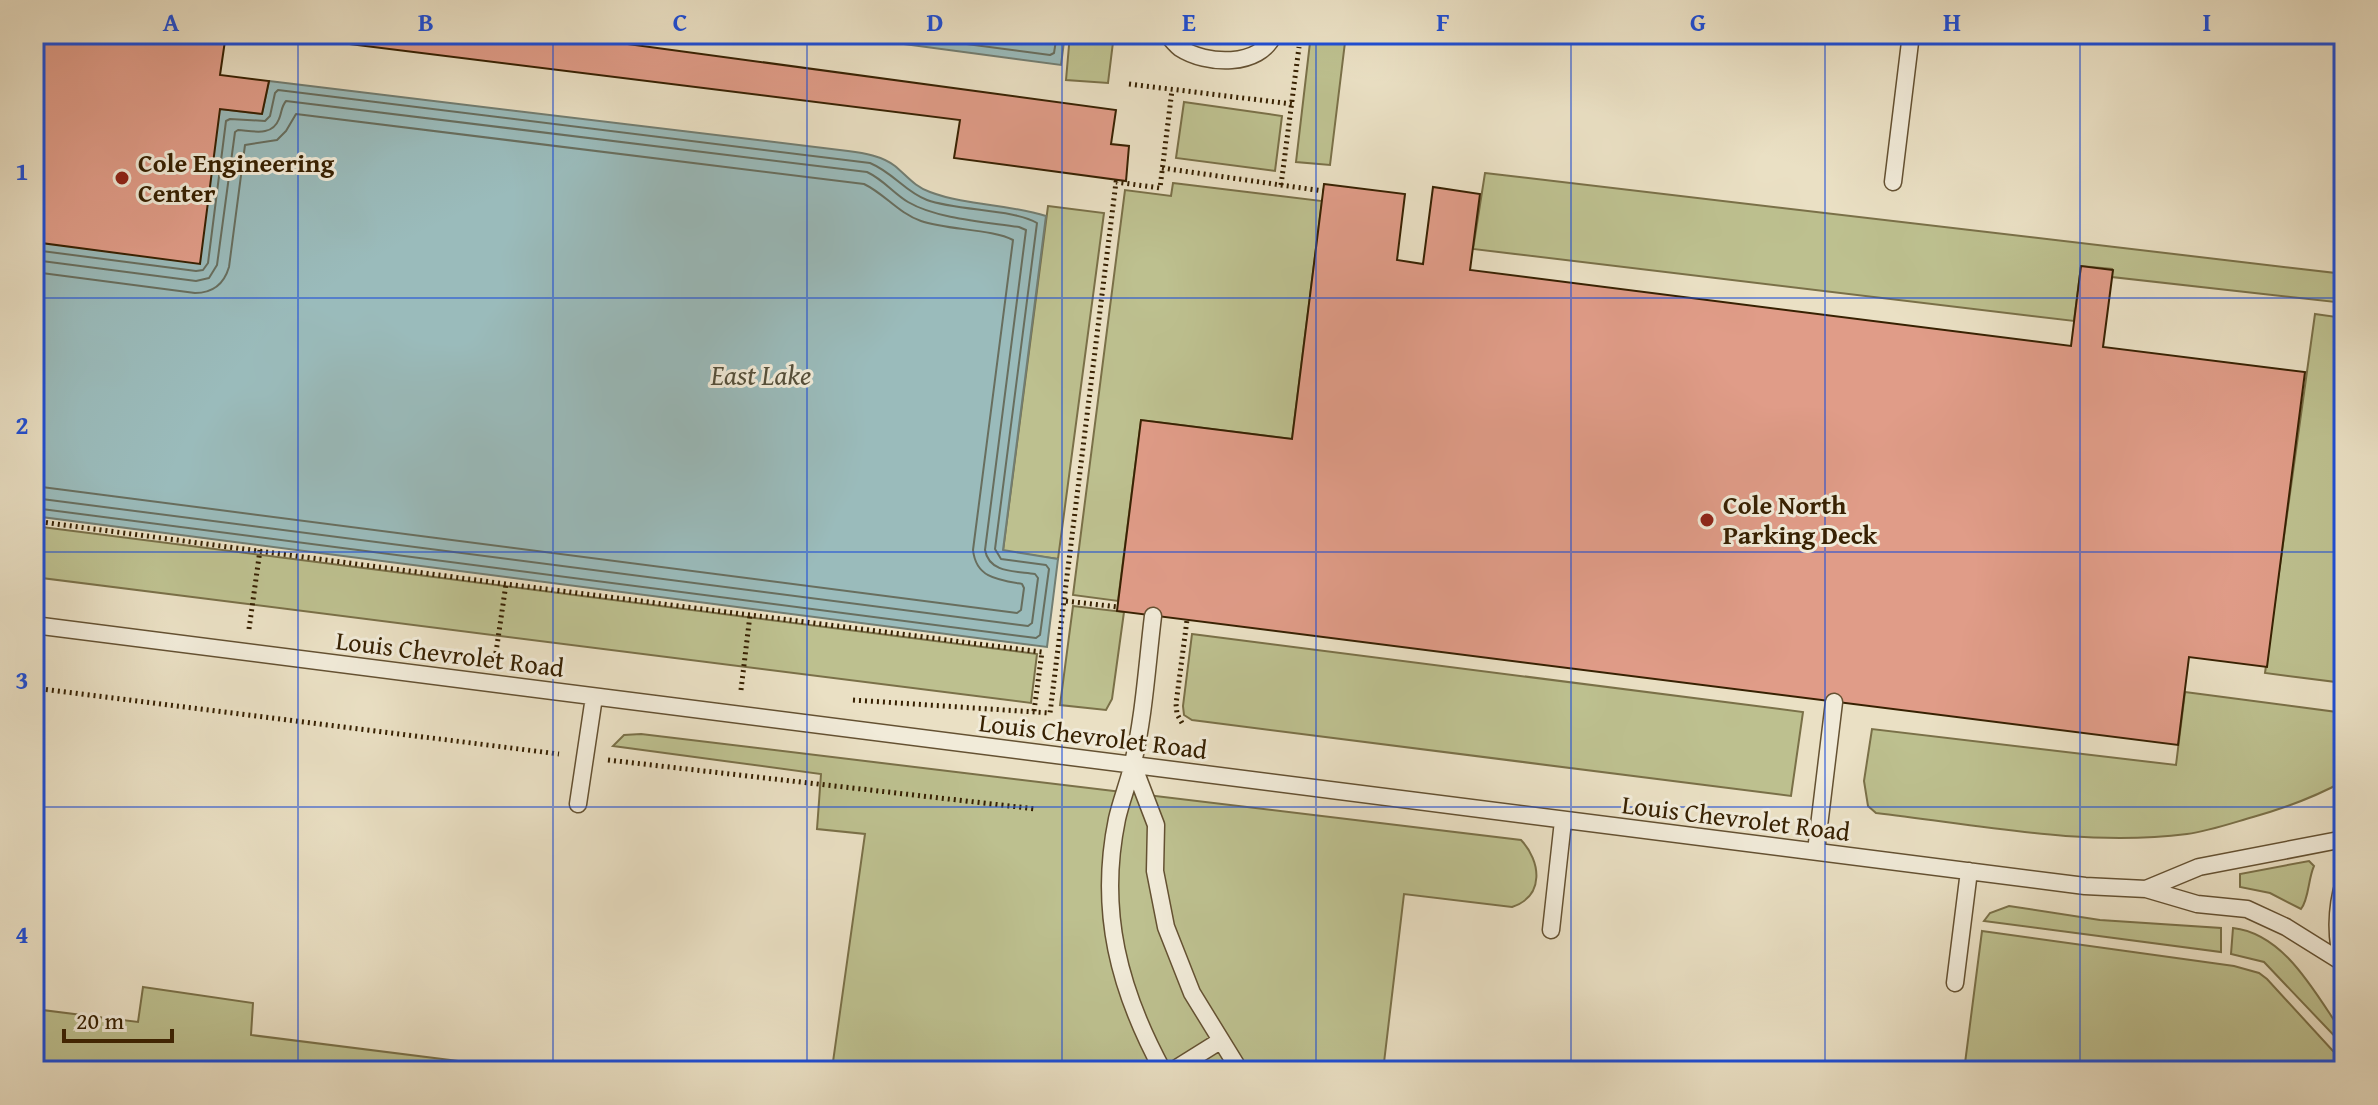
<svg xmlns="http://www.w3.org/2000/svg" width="2378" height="1105" viewBox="0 0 2378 1105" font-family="'Gentium Book Plus',serif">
  <rect width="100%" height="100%" fill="#eae0c4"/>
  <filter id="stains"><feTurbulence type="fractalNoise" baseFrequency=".0025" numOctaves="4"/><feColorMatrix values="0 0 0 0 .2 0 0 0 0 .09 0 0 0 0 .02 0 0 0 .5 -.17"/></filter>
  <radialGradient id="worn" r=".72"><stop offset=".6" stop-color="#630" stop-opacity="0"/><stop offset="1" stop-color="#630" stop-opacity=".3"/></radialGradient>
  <path fill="#bdc08f" stroke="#7a7048" stroke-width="2" d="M 1070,34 L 1114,34 L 1108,83 L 1066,80 Z
    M 1311,34 L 1346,34 L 1330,165 L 1296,162 Z
    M 1184,102 L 1282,116 L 1275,171 L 1176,158 Z
    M 1485,173 L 2344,274 L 2344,303 L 2112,277 L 2112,269 L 2081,266 L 2074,321 L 1473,249 Z
    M 1173,183 L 1322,201 L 1292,439 L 1141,420 L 1118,601 L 1073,595 L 1125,190 L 1171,196 Z
    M 1048,206 L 1104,213 L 1058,559 L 1003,551 Z
    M 2315,314 L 2344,318 L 2344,683 L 2265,673 Z
    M 34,526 L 1037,654 L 1031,703 L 34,577 Z
    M 1073,606 L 1124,612 L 1112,699 L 1106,710 L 1060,705 Z
    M 1192,634 L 1803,712 L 1791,796 L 1192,720 L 1184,715 L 1183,706 Z
    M 2185,692 L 2344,713 L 2344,781 C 2315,797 2285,808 2253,817 C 2232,823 2209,831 2187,834 C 2084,847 1979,825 1876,813 L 1868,806 L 1864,781 L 1872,729 L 2176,765 Z
    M 641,734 L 1521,840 C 1541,861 1545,896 1512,907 L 1404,894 L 1383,1071 L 783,1071 L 784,1065 L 832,1069 L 865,834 L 817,829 L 821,774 L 613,746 L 624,735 Z
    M 2309,861 L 2314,866 C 2308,879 2309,899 2301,909 L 2270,893 L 2240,887 L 2240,874 Z
    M 2009,906 L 2100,920 L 2221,928 L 2221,952 L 1984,921 L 1990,913 Z
    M 2233,928 C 2286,934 2316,995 2344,1035 L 2344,1046 L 2264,962 L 2231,954 Z
    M 1982,931 L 2234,966 L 2259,973 L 2267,979 L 2344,1063 L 2344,1071 L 1964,1071 Z
    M 143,987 L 253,1003 L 251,1035 L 537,1071 L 34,1071 L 34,1009 L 138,1022 Z"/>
  <path fill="#9abbbb" stroke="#727d71" stroke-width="2" d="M 829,34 L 1065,34 L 1061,65 Z
    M 269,81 L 848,151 C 864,153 882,156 895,166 C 907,176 915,187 930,192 C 967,206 1009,204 1046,216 L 1003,550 L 1058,559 L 1047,647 L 34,516 L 34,242 L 220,109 L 262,114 Z"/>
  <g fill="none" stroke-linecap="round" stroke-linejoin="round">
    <path stroke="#686e5e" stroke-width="2" d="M 890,34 L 1050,55 L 1054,53 L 1057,34
      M 966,34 L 1042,44 L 1045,42 L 1047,34
      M 34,250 L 196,271 L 203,270 L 208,263 L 226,121 L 230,119 L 265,121 L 270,116 L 275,93 L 278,90 L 870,163 C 894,173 905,192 927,200 C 957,211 1014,209 1037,223 L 995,549 L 1001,559 L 1046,565 L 1049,569 L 1040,635 L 1036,638 L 34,508
      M 34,260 L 196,281 L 209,278 L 217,265 L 235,132 L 238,130 C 253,131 272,137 279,119 C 282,112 281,107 286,101 L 867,172 C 884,180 893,193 908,202 C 937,219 986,222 1019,227 L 1026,230 L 985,550 C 989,573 1015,571 1035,574 L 1038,578 L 1032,623 L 1028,626 L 34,498
      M 34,272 L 195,293 C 213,293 224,284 229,267 L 245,145 L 277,140 L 286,131 L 296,114 L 864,184 C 885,194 898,213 921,221 C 946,230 993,229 1013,240 L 973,550 C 976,578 998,580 1022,584 L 1024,588 L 1021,610 L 1017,613 L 34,486"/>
  </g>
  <path fill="#e09c88" stroke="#372102" stroke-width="2" d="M 34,34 L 226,34 L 220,75 L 269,81 L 262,114 L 220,109 L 200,264 L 34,242 Z
    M 269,34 L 554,34 L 1116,110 L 1111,144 L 1129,146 L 1126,181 L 954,158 L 960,120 Z
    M 1324,184 L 1405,194 L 1397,260 L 1423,264 L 1433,187 L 1480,194 L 1470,270 L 2071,346 L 2081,266 L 2113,270 L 2103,347 L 2305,372 L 2267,667 L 2189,657 L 2178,745 L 1117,611 L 1141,420 L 1292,439 Z"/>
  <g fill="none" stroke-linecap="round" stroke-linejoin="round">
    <defs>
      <path id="service" d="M 1167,34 C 1171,39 1175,44 1180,48 C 1206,65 1260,68 1274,34
        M 1893,182 L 1911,34
        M 1153,616 C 1147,665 1144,718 1132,767 C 1128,784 1121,801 1117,819 C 1098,911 1119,990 1163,1071
        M 34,625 L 2085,886 L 2146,889 L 2197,904 L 2247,909 L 2286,927 L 2342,962
        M 1133,765 L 1156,825 L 1155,871 L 1166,927 L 1192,993 L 1240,1071
        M 578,804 L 594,697
        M 1816,851 L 1834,702
        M 2344,882 C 2336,908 2335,940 2344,966
        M 2146,889 L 2199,867 L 2344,839
        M 1551,930 L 1563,821
        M 1955,983 L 1969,871
        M 1172,1071 L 1220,1041"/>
    </defs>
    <use href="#service" stroke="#645132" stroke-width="19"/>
    <path stroke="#372102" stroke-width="5" stroke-dasharray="2 4" stroke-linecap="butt" d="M 1129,84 L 1292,104
      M 1162,168 L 1323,191
      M 1281,185 L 1299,47
      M 34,521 L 506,584 L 1042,652 L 1034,711
      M 1066,601 L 1118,607
      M 249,629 L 260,550
      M 495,659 L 506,584
      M 34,688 L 559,754
      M 741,690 L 750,615
      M 853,700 L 1050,713 L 1116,182 L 1160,188 L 1172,90
      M 1182,723 L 1177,714 L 1176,704 L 1187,620
      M 608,760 L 1036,809"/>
    <use href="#service" stroke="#f1ebd9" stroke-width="16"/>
  </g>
  <path fill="none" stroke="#1d4ed8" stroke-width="2" stroke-opacity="0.55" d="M 298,34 L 298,1071M 553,34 L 553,1071M 807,34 L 807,1071M 1062,34 L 1062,1071M 1316,34 L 1316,1071M 1571,34 L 1571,1071M 1825,34 L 1825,1071M 2080,34 L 2080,1071M 34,298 L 2344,298M 34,552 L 2344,552M 34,807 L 2344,807"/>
  <g fill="#8f2418" stroke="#f1ebd9" stroke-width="3">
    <circle cx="122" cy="178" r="8"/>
    <circle cx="1707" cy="520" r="8"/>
  </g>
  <g text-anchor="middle" stroke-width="6" stroke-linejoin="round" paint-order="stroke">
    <g font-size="26" font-weight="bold" fill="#372102" stroke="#f1ebd9" text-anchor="start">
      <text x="138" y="172">Cole Engineering<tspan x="138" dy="30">Center</tspan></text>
      <text x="1723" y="514">Cole North<tspan x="1723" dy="30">Parking Deck</tspan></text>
    </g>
    <g font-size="26" fill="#372102" stroke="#f1ebd9">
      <text transform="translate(450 654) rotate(7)" y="9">Louis Chevrolet Road</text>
      <text transform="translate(1093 736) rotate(7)" y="9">Louis Chevrolet Road</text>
      <text transform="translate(1736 818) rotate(7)" y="9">Louis Chevrolet Road</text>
    </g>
    <g font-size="28" font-style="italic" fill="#554f3a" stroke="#f1ebd9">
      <text x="761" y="385">East Lake</text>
    </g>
  </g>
  <rect width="2378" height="1105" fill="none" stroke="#eae0c4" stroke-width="88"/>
  <path d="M64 1029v12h108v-12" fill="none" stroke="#372102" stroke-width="4"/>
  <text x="76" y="1029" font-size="24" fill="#372102" stroke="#f1ebd9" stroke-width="6" paint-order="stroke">20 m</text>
  <rect x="44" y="44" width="2290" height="1017" fill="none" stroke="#1d4ed8" stroke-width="3"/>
  <g font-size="26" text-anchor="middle" font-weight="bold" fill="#1d4ed8">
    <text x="171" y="31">A</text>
    <text x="426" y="31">B</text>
    <text x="680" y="31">C</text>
    <text x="935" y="31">D</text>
    <text x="1189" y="31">E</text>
    <text x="1443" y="31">F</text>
    <text x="1698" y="31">G</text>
    <text x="1952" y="31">H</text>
    <text x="2207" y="31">I</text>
    <text x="22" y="180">1</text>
    <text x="22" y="434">2</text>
    <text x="22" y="689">3</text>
    <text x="22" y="943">4</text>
  </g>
  <rect width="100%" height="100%" filter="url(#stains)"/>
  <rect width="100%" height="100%" fill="url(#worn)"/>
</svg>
